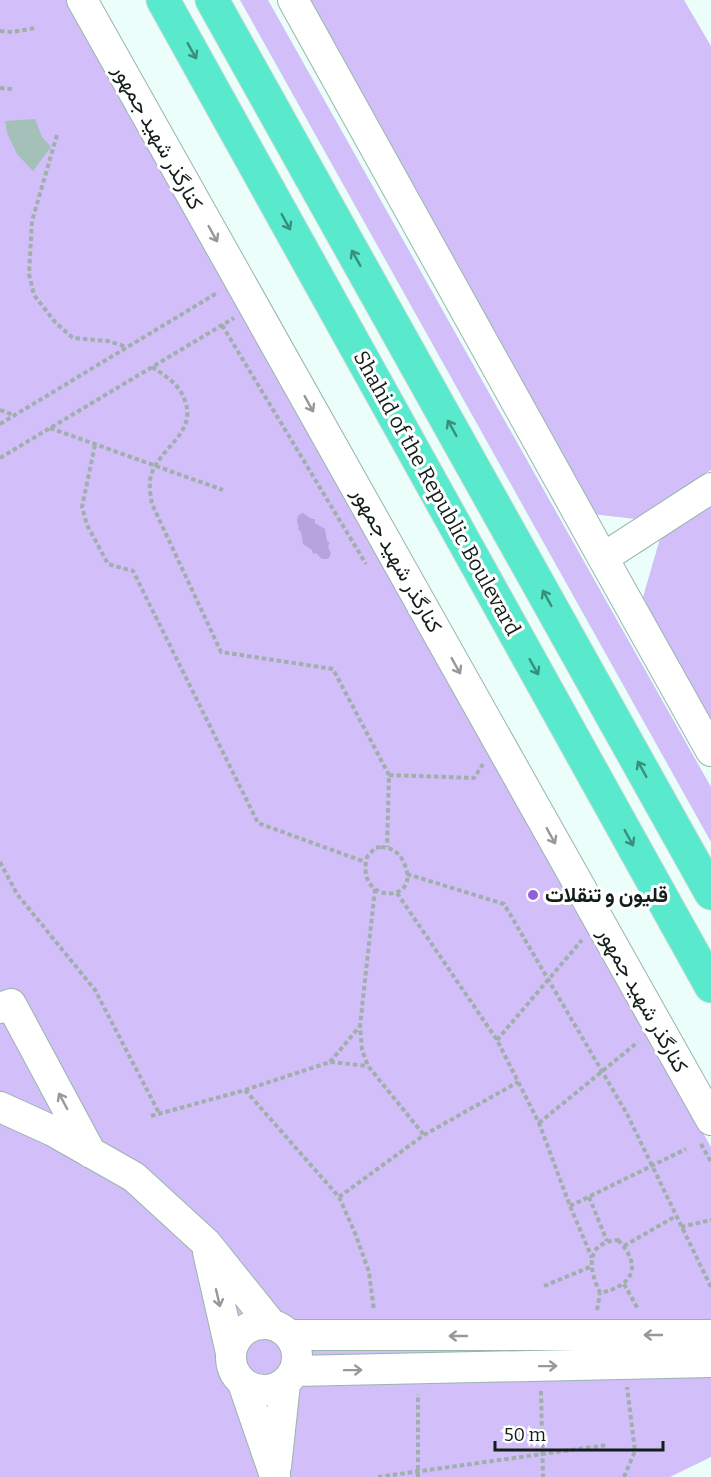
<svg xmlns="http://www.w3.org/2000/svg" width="711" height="1477" viewBox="0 0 711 1477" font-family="Bitter,Vazirmatn,serif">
  <rect width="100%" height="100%" fill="#ecfef9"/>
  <path fill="#d2bef9" d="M 0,0 L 66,0 L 711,1147 L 711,1457 L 670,1477 L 0,1477 Z
    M 240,0 L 268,0 L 711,787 L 711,842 Z
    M 307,0 L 684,0 L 711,46 L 711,470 L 635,519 L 592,514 Z
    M 711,503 L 711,728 L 641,604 L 661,535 Z"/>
  <path fill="#b7a4de" d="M 303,513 L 312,519 L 315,519 L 315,523 L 325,529 L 327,541 L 330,543 L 328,546 L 331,554 L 328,559 L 322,559 L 316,553 L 313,554 L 312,550 L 303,544 L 301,532 L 298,529 L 299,527 C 296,522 296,515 303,513 Z"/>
  <path fill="#a3c1b9" d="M 35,119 L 42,137 L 51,147 L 33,171 L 17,154 L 7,133 L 5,121 Z"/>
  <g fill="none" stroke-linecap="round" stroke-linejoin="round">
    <defs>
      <path id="minor" d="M 82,0 L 711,1120
        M 293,0 L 603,558
        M 711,488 L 603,558 L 711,751
        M 0,1008 L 11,1004 L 91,1153
        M 0,1107 L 53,1131 L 134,1177 L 206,1243 L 271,1324
        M 208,1252 L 231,1353
        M231 1357a33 33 0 1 1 66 0a33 33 0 1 1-66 0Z
        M 290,1335 L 711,1335
        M 295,1371 L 711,1362
        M 243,1383 L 275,1476
        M 276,1467 L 285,1384"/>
      <path id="highway" d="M 163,0 L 711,986
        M 212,0 L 711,893"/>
    </defs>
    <use href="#minor" stroke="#98b5ad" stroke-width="32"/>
    <use href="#highway" stroke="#d9dbdb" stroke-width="35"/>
    <path stroke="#a0afab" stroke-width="4" stroke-dasharray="4.5 3" stroke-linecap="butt" d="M 0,31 L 12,32 L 35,28
      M 0,88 L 12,89
      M 57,135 L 32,221 L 29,274 L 34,295 L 55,322 L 73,338 L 108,341 L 127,347
      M 222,325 L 366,564
      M 152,367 C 167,377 181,385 186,404 C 195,436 155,450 150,480 C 149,488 151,497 152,504 L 221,652 L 333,669 L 389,775 L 387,847
      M 0,410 L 14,415
      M 0,424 L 217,293
      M 50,428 L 223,490
      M 95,445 L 82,507 L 87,525 L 108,564 L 133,571 L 258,823 L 365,862
      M 0,458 L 234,318
      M 389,775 L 474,778 L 483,764
      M 381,847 C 390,847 399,852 403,861 C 426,904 354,906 367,857 L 375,848 Z
      M 0,862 L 17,894 L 95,990 L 159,1113
      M 407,874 L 504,904 L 627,1114 L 711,1287
      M 375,889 L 360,1026 L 362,1050 L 368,1066 L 424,1135
      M 397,893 L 497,1040 L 539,1123 L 570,1206 L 592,1258
      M 497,1040 L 582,940
      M 330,1062 L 360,1026
      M 245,1090 L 339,1197 L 355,1233 L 369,1272 L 374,1311
      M 151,1116 L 245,1090 L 330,1062 L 368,1066
      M 539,1123 L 638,1042
      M 701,1144 L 711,1162
      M 339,1197 L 424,1135 L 518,1082
      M 589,1197 L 607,1241
      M 570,1206 L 686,1149
      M 681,1227 L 711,1220
      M 618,1240 C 643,1266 633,1286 600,1293 C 589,1269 584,1243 618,1240 Z
      M 624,1246 L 676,1216
      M 624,1284 L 638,1309
      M 544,1286 L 590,1267
      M 597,1310 L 600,1293
      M 541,1391 L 543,1477
      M 378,1477 L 607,1445
      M 418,1477 L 418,1394
      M 624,1477 L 635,1451 L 627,1387"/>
    <use href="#minor" stroke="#fff" stroke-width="30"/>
    <use href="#highway" stroke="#59e9cc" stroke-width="33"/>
  </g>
  <defs><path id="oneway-shaft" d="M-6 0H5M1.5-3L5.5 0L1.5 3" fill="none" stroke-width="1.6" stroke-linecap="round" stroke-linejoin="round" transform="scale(1.5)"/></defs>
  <g stroke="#3a8e7c">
    <use href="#oneway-shaft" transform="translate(192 51) rotate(61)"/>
    <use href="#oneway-shaft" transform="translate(286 222) rotate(61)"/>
    <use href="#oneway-shaft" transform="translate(356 258) rotate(-119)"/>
    <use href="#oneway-shaft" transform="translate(452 428) rotate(-119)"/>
    <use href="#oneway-shaft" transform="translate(547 598) rotate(-119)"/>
    <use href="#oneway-shaft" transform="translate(534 667) rotate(61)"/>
    <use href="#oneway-shaft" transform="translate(642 769) rotate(-119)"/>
    <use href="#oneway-shaft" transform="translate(629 838) rotate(61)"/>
  </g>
  <g stroke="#959a98">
    <use href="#oneway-shaft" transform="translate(213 234) rotate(61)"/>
    <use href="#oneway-shaft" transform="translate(309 404) rotate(61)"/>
    <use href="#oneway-shaft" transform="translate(456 666) rotate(61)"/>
    <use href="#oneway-shaft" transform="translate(551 836) rotate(61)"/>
    <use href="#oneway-shaft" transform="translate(63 1101) rotate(-118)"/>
    <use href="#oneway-shaft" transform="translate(218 1298) rotate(77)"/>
    <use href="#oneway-shaft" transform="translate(653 1335) rotate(180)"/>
    <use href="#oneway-shaft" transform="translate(458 1336) rotate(-180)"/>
    <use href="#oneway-shaft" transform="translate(548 1366) rotate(-1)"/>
    <use href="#oneway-shaft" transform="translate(353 1370) rotate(-1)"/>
  </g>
  <circle fill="#9160d9" stroke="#fff" stroke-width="2" cx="533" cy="895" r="6"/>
  <g text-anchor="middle" stroke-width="6" stroke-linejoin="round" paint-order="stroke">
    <g font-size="21" fill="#131e1b" stroke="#fff">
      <text transform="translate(158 137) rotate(61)" y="7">کنارگذر شهید جمهور</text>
      <text transform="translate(437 493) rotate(61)" y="7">Shahid of the Republic Boulevard</text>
      <text transform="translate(397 560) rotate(61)" y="7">کنارگذر شهید جمهور</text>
      <text transform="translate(643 1000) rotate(61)" y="7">کنارگذر شهید جمهور</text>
    </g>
    <g font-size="21" font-weight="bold" fill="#131e1b" stroke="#fff" text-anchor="start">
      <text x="545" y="902">قلیون و تنقلات</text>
    </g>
  </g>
  <path d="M495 1441v9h168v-9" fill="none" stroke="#131e1b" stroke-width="3"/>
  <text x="504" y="1441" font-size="18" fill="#131e1b" stroke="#ffffff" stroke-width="4.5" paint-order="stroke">50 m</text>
</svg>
